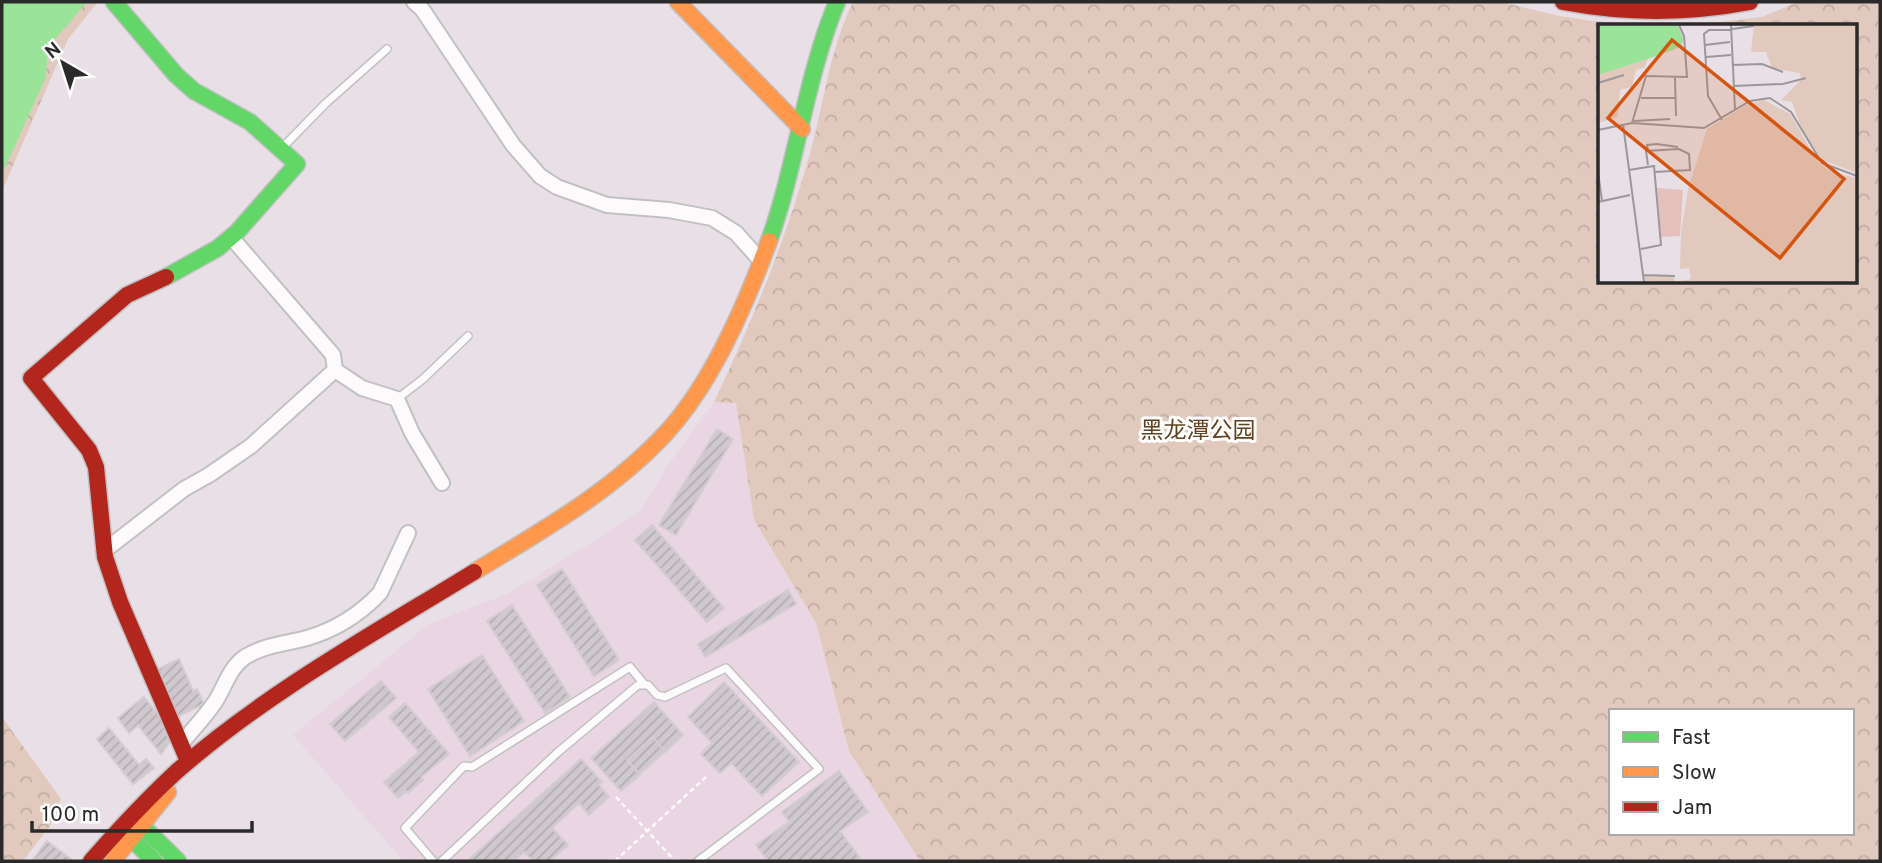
<svg xmlns="http://www.w3.org/2000/svg" width="1882" height="863" viewBox="0 0 1882 863" font-family="Overpass,'Noto Sans SC',sans-serif">
  <defs>
    <pattern id="park-crowns" width="20" height="18" patternUnits="userSpaceOnUse" patternTransform="scale(1.75)"><rect width="20" height="18" fill="#e2c9be"/><path d="M2 6a3 3 0 1 1 6 0M12 15a3 3 0 1 1 6 0" fill="none" stroke="#c2ada3"/></pattern>
    <pattern id="building-hatch" width="6" height="6" patternUnits="userSpaceOnUse" patternTransform="scale(1.75)"><rect width="6" height="6" fill="#cfc9cd"/><path d="M-1 1l2-2M0 6l6-6M5 7l2-2" fill="none" stroke="#b2adb0"/></pattern>
  </defs>
  <rect width="100%" height="100%" fill="#e8e0e6"/>
  <path fill="#ead6e3" d="M 714,402 L 736,402 L 754,520 L 816,623 L 849,751 L 920,861 L 403,861 L 293,735 L 429,624 L 509,593 L 640,512 L 666,468 Z"/>
  <path fill="url(#park-crowns)" fill-rule="evenodd" d="M 2,2 L 98,2 L 68,39 L 2,191 Z
    M 853,2 L 1501,2 L 1560,16 L 1592,21 L 1658,26 L 1693,25 L 1762,17 L 1798,2 L 1880,2 L 1880,861 L 920,861 L 849,751 L 816,623 L 754,520 L 736,403 L 714,402 C 752,322 785,242 809,157 C 824,105 829,51 853,2 ZM 1600,26 L 1856,26 L 1856,282 L 1600,282 ZM 1611,711 L 1852,711 L 1852,833 L 1611,833 Z
    M 2,717 L 61,799 L 50,826 L 23,861 L 2,861 Z"/>
  <path fill="#9ae499" d="M 2,2 L 87,2 L 55,39 L 47,59 L 46,77 L 2,174 Z"/>
  <path fill="url(#building-hatch)" stroke="#d3ccd1" stroke-width="2" d="M 717,429 L 733,439 L 676,535 L 659,525 Z
    M 652,525 L 724,608 L 707,622 L 635,540 Z
    M 562,569 L 619,660 L 594,676 L 537,585 Z
    M 788,590 L 796,604 L 705,657 L 698,644 Z
    M 512,605 L 570,697 L 545,713 L 487,621 Z
    M 482,655 L 524,721 L 470,756 L 428,689 Z
    M 179,659 L 193,691 L 197,689 L 204,704 L 177,717 L 156,670 Z
    M 381,681 L 396,698 L 345,741 L 330,724 Z
    M 724,682 L 799,762 L 762,796 L 731,763 L 720,773 L 701,754 L 712,743 L 688,717 Z
    M 144,697 L 168,727 L 163,731 L 171,740 L 161,754 L 138,725 L 129,733 L 118,718 Z
    M 654,702 L 683,735 L 621,791 L 591,758 Z
    M 654,702 L 683,735 L 665,752 L 653,737 L 627,760 L 640,775 L 621,791 L 591,758 Z
    M 405,703 L 449,754 L 421,777 L 423,780 L 408,793 L 406,791 L 398,798 L 384,782 L 419,752 L 389,717 Z
    M 109,728 L 139,765 L 146,759 L 154,768 L 133,784 L 97,739 Z
    M 581,759 L 602,782 L 599,785 L 609,797 L 589,815 L 579,803 L 552,828 L 568,845 L 550,861 L 533,861 L 524,852 L 514,861 L 467,861 Z
    M 839,771 L 868,812 L 840,831 L 862,861 L 768,861 L 756,845 L 789,822 L 782,812 Z
    M 47,841 L 71,859 L 69,861 L 32,861 Z"/>
  <g fill="none" stroke-linecap="round" stroke-linejoin="round">
    <defs>
      <path id="lane" d="M 282,148 L 325,104 L 387,49
        M 397,399 L 423,379 L 468,336
        M 433,861 L 405,828 L 464,766 L 472,767 L 630,667 L 644,684
        M 442,861 L 557,753 L 638,685 L 648,685 L 657,695 L 665,697 L 726,668 L 819,769 L 698,861"/>
      <path id="street" d="M 414,2 L 422,9 L 513,145 L 540,176 L 557,187 L 607,205 L 669,210 L 712,218 L 736,233 L 762,262
        M 335,370 L 362,388 L 397,399 L 412,433 L 442,483
        M 104,551 L 184,489 L 209,475 L 251,446 L 335,370 L 333,355 L 231,237
        M 181,744 C 192,730 205,717 215,702 C 225,687 229,668 245,657 C 264,645 285,644 307,638 C 335,630 360,614 380,593 L 408,533"/>
      <path id="fast" d="M 114,2 L 176,75 L 194,91 L 250,122 L 297,164 L 237,232 L 218,248 L 166,277
        M 769,241 C 797,163 805,79 837,2
        M 134,818 L 178,861
        M 123,830 L 154,861"/>
      <path id="slow" d="M 678,2 L 802,129
        M 474,572 C 541,531 611,492 665,434 C 711,385 746,304 769,241
        M 113,861 L 168,792"/>
      <path id="jam" d="M 1563,2 C 1626,14 1687,14 1750,2
        M 166,277 L 127,295 L 31,378 L 89,450 L 96,467 L 105,557 L 120,602 L 188,761
        M 91,861 C 118,830 146,800 176,772 C 266,693 373,634 474,572"/>
    </defs>
    <use href="#lane" stroke="#c2c1c2" stroke-width="10"/>
    <use href="#street" stroke="#c2c1c2" stroke-width="18"/>
    <use href="#fast" stroke="#c2c1c2" stroke-width="19"/>
    <use href="#slow" stroke="#c2c1c2" stroke-width="19"/>
    <use href="#jam" stroke="#c2c1c2" stroke-width="19"/>
    <path stroke="#fcfafb" stroke-width="2.5" stroke-dasharray="5 3.5" stroke-linecap="butt" d="M 616,797 L 675,861
      M 615,861 L 707,776"/>
    <use href="#lane" stroke="#fcfafb" stroke-width="7"/>
    <use href="#street" stroke="#fcfafb" stroke-width="14"/>
    <use href="#fast" stroke="#63d668" stroke-width="16"/>
    <use href="#slow" stroke="#ff974d" stroke-width="16"/>
    <use href="#jam" stroke="#b3261e" stroke-width="16"/>
  </g>
  <g text-anchor="middle" stroke-width="6" stroke-linejoin="round" paint-order="stroke">
    <g font-size="23" fill="#614120" stroke="#fff">
      <text x="1198" y="438">黑龙潭公园</text>
    </g>
  </g>
  <g transform="translate(1598 24)">
    <rect width="259" height="259" fill="#e8e0e6"/>
    <path d="M 156,1 L 259,1 L 259,149 L 224,136 L 204,106 L 194,78 L 183,76 L 203,56 L 202,49 L 174,44 L 168,28 L 153,28 Z" fill="#e2c9be"/>
    <path d="M 0,1 L 80,1 L 85,16 L 84,23 L 50,35 L 47,43 L 38,46 L 34,63 L 22,66 L 20,93 L 0,99 ZM 166,76 L 192,90 L 220,138 L 233,148 L 259,154 L 259,258 L 47,258 L 46,252 L 58,251 L 76,252 L 77,258 L 93,255 L 91,244 L 82,245 L 83,209 L 90,165 L 109,105 L 150,80 Z" fill="#e2c9be"/>
    <path d="M 59,164 L 85,166 L 82,212 L 63,213 Z" fill="#e6c0bc"/>
    <path d="M 0,1 L 79,1 L 85,14 L 83,22 L 61,31 L 0,51 Z" fill="#9ae499"/>
    <path fill="none" stroke="#9c979b" stroke-width="2" d="M 133,1 L 137,86M 134,5 L 156,2M 107,21 L 132,18M 108,33 L 133,31M 134,41 L 164,40 L 185,48M 77,54 L 78,92M 0,59 L 26,51M 135,62 L 185,60 L 208,54M 43,74 L 77,74M 124,96 L 110,72 L 106,10 L 111,6 L 133,6M 36,97 L 72,95M 34,99 L 48,52 L 89,53 L 86,12 L 81,1M 25,100 L 46,258M 0,106 L 34,99 L 106,104 L 152,77 L 172,74 L 193,88 L 224,139 L 259,152M 50,127 L 49,121 L 59,120 L 80,123M 50,141 L 48,127 L 81,125 L 91,130 L 92,146 L 56,148M 31,146 L 56,142 L 63,221 L 43,225M 0,148 L 4,177M 0,178 L 32,171M 45,251 L 77,252"/>
    <path fill="#d5540f" fill-opacity="0.15" stroke="#d5540f" stroke-width="3.5" d="M 74,16 L 246,155 L 182,234 L 10,94 Z"/>
    <rect width="259" height="259" fill="none" stroke="#2a2a2a" stroke-width="3.5"/>
  </g>
  <rect width="1882" height="863" fill="none" stroke="#2a2a2a" stroke-width="7"/>
  <rect x="1609" y="709" width="245" height="126" fill="#ffffff" stroke="#aaaaaa" stroke-width="2"/>
  <rect x="1623" y="732" width="35" height="10" fill="#63d668" stroke="#aaaaaa" stroke-width="2"/>
  <text x="1672" y="744" font-size="21" fill="#2a2a2a">Fast</text>
  <rect x="1623" y="767" width="35" height="10" fill="#ff974d" stroke="#aaaaaa" stroke-width="2"/>
  <text x="1672" y="779" font-size="21" fill="#2a2a2a">Slow</text>
  <rect x="1623" y="802" width="35" height="10" fill="#b3261e" stroke="#aaaaaa" stroke-width="2"/>
  <text x="1672" y="814" font-size="21" fill="#2a2a2a">Jam</text>
  <g transform="translate(63 63) rotate(321)" stroke="#ffffff" stroke-width="5" paint-order="stroke">
  <path d="M0-5L12 26L0 18L-12 26Z" fill="#2a2a2a"/>
  <text y="-10" font-size="19" font-weight="bold" text-anchor="middle" fill="#2a2a2a">N</text>
  </g>
  <path d="M32 821v10h220v-10" fill="none" stroke="#2a2a2a" stroke-width="3.5"/>
  <text x="42" y="821" font-size="21" fill="#2a2a2a" stroke="#ffffff" stroke-width="5" paint-order="stroke">100 m</text>
</svg>
